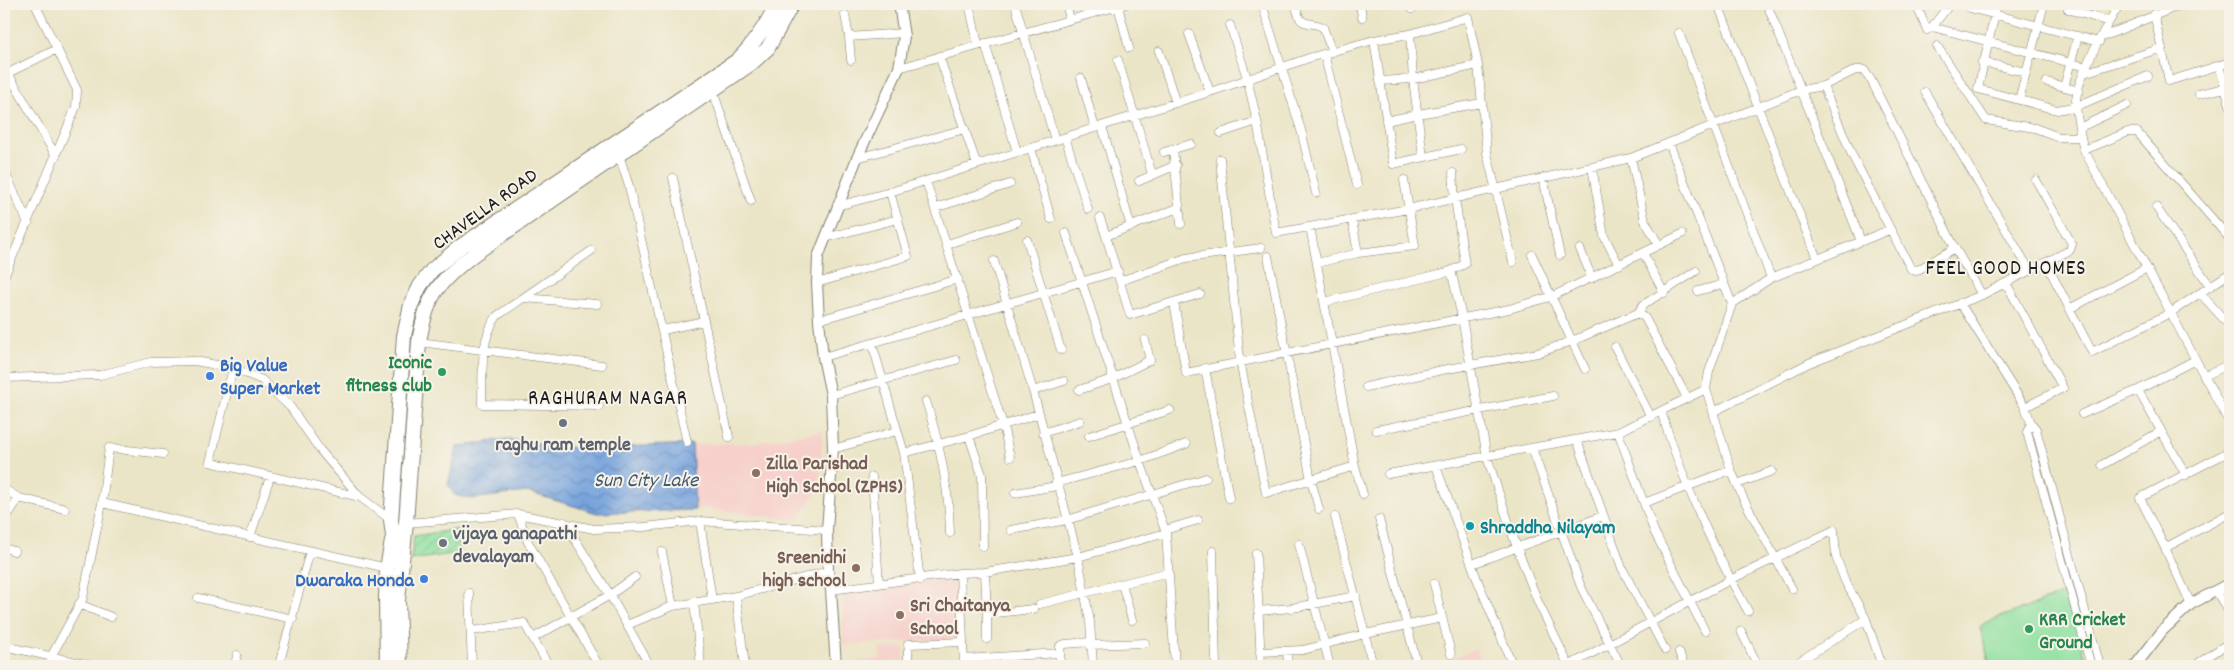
<svg xmlns="http://www.w3.org/2000/svg" width="2234" height="670" viewBox="0 0 2234 670" font-family="Dekko,sans-serif">
  <defs>
    <pattern id="garden-furrows" width="10" height="10" patternUnits="userSpaceOnUse" patternTransform="scale(1.25)"><rect width="10" height="10" fill="#8fe0a0"/><path d="M-1 1l2-2M0 10L10 0M9 11l2-2" fill="none" stroke="#7bc089"/></pattern>
    <pattern id="water-waves" width="16" height="10" patternUnits="userSpaceOnUse" patternTransform="scale(1.25)"><rect width="16" height="10" fill="#74a2dd"/><path d="M0 5q4-4 8 0t8 0" fill="none" stroke="#5e83b2"/></pattern>
  </defs>
  <rect width="100%" height="100%" fill="#f7f3e8"/>
  <filter id="ink" filterUnits="userSpaceOnUse"><feTurbulence type="fractalNoise" baseFrequency=".02" numOctaves="2"/><feDisplacementMap in="SourceGraphic" scale="10" xChannelSelector="R" yChannelSelector="G"/><feConvolveMatrix kernelMatrix="1 2 1 2 8 2 1 2 1" color-interpolation-filters="sRGB"/></filter>
  <filter id="wash" filterUnits="userSpaceOnUse"><feTurbulence type="fractalNoise" baseFrequency=".0096" numOctaves="4" result="noise"/><feDisplacementMap in="SourceGraphic" scale="20" xChannelSelector="R" yChannelSelector="G"/><feGaussianBlur stdDeviation="1.12" result="paint"/><feColorMatrix in="noise" values="0 0 0 0 0 0 0 0 0 0 0 0 0 0 0 0 0 1.4 0 .05"/><feComposite in="paint" operator="in"/></filter>
  <g filter="url(#wash)">
    <rect width="100%" height="100%" fill="#ebe5c7"/>
    <path fill="#f7d0cb" d="M 823,430 L 821,463 L 818,484 L 812,499 L 798,520 L 706,508 L 695,510 L 692,444 L 754,443 Z
      M 955,577 L 957,639 L 843,645 L 843,591 Z
      M 904,647 L 904,666 L 846,666 L 845,663 L 880,659 L 880,648 Z
      M 1476,649 L 1482,666 L 1435,666 L 1434,665 Z"/>
    <path fill="#8fe0a0" stroke="#567e5e" d="M 2067,593 L 2088,666 L 1990,666 L 1980,627 L 1984,623 Z"/>
    <path fill="url(#garden-furrows)" stroke="#567e5e" d="M 459,529 L 459,553 L 411,560 L 414,536 Z"/>
    <path fill="url(#water-waves)" stroke="#485f7c" d="M 505,439 L 592,450 L 615,447 L 692,444 L 695,510 L 597,513 L 527,492 L 471,499 L 454,495 L 448,484 L 457,447 Z"/>
  </g>
  <g filter="url(#ink)">
    <g fill="none" stroke-linecap="round" stroke-linejoin="round">
      <defs>
        <path id="street" d="M 969,4 L 978,44
          M 1015,4 L 1055,140
          M 1066,4 L 1070,19
          M 1262,4 L 1301,130 L 1316,193
          M 1296,4 C 1300,30 1305,19 1323,27 L 1332,52
          M 1360,4 L 1362,17
          M 1411,4 L 1412,9
          M 1718,4 L 1817,259
          M 1767,4 L 1861,241
          M 1916,4 L 1927,30 L 1932,27 L 1950,4
          M 1997,4 L 1978,89 L 2057,110 L 2077,106 L 2148,76
          M 2069,4 L 2068,9 L 2109,22
          M 2120,4 C 2106,25 2078,76 2076,100 C 2076,117 2080,134 2084,150 L 2230,424
          M 1118,6 L 1129,48
          M 1970,8 L 2099,42
          M 2154,14 L 2169,81 L 2230,62
          M 845,15 L 849,37
          M 1230,25 L 1247,78 L 1257,121 L 1276,233 L 1408,209 L 1631,158 L 1801,90 L 1823,86 L 1856,70 L 1864,70 L 1871,80 L 1955,248 L 1982,295
          M 1932,27 L 2087,67
          M 1679,33 L 1771,278
          M 1189,34 L 1210,92
          M 1410,34 L 1413,79 L 1423,157
          M 2102,37 L 2183,4
          M 1374,40 L 1393,164 L 1461,149
          M 985,43 L 1017,152
          M 1937,46 L 1986,120 L 2035,128 L 2059,137 L 2081,137
          M 1159,51 L 1176,103
          M 1324,54 L 1357,185
          M 939,56 L 977,165
          M 851,60 L 849,37 L 904,33
          M 1118,60 L 1152,174
          M 1982,62 L 2025,72
          M 2219,65 L 2230,105
          M 899,68 L 1126,4
          M 8,73 L 56,156
          M 2084,73 L 2162,48
          M 4,75 L 57,49
          M 1081,78 L 1095,128
          M 1380,81 L 1413,79 L 1478,65
          M 2047,82 L 2079,91
          M 1823,86 L 1852,155 L 1911,269 L 1916,271 L 1955,248
          M 2064,87 L 2078,36
          M 713,91 L 751,201
          M 1925,92 L 2030,271
          M 2199,94 L 2225,88
          M 2019,100 L 2044,4
          M 1386,121 L 1418,114 L 1482,103
          M 1102,126 L 1131,227
          M 2079,128 L 2127,105
          M 1221,133 L 1257,121
          M 1065,137 L 1088,209
          M 1669,143 L 1732,304
          M 1031,148 L 1051,219
          M 1173,149 L 1181,224
          M 2084,150 L 2128,132 L 2137,132 L 2230,239
          M 618,152 L 629,186 L 687,442
          M 1164,152 L 1191,144
          M 857,158 L 965,129
          M 1631,158 L 1645,221 L 1659,245
          M 1220,159 L 1240,361 L 1266,493 L 1355,466
          M 1592,167 L 1604,236 L 1619,265
          M 4,170 L 28,223
          M 673,178 L 704,321
          M 1543,178 L 1560,255
          M 926,181 L 1003,425 L 1010,457
          M 1139,181 L 1176,165
          M 837,206 L 890,192 L 1210,92 L 1312,57 L 1374,40 L 1410,34 L 1468,17 L 1478,65 L 1487,153 L 1513,262
          M 2156,207 L 2210,286
          M 935,208 L 1010,184
          M 1178,208 L 1106,236 L 1130,315 L 1200,294
          M 1100,218 L 1106,236
          M 1352,220 L 1358,253
          M 1310,227 L 1355,466 L 1363,494
          M 1066,233 L 1140,461 L 1166,533 L 1175,666
          M 825,238 L 898,219
          M 1027,240 L 1061,350
          M 947,244 L 1017,222
          M 1580,249 L 1592,278
          M 591,251 L 497,316 C 479,340 483,376 482,404 L 599,406
          M 1643,253 L 1664,293
          M 1532,255 L 1585,369
          M 1268,256 L 1311,480 L 1319,509
          M 994,261 L 1033,391 L 1078,557 L 1090,622 L 1093,666
          M 1317,263 L 1358,253 L 1415,246 L 1404,180
          M 2046,263 L 2092,352 L 2170,313 L 2230,273
          M 1448,272 L 1465,264 L 1455,199 L 1453,173
          M 4,277 L 76,107 L 77,90 L 35,4
          M 1120,281 L 1186,258 L 1261,248
          M 817,283 L 908,256 L 890,192
          M 2006,283 L 2063,388 L 2025,407
          M 1698,291 L 1724,284
          M 2200,293 L 2230,326
          M 524,298 L 597,304
          M 1174,302 L 1186,373 L 1509,309 L 1553,296 L 1682,234
          M 1325,302 L 1448,272 L 1452,274 L 1462,318 L 1487,457 L 1517,548 L 1538,602 L 1569,666
          M 1960,303 L 2025,407 L 2031,423 L 2036,429 L 2100,666
          M 2071,308 L 2147,268
          M 1638,313 L 1643,305 L 1696,271
          M 819,320 L 958,279
          M 663,330 L 704,321 L 729,437
          M 419,342 L 602,365
          M 1615,347 L 1651,417
          M 823,357 L 872,343
          M 233,368 L 210,462 L 360,497
          M 1205,368 L 1229,498
          M 2204,376 L 2230,364
          M 4,378 L 100,375 L 151,362 L 195,361 L 233,368 L 262,380 L 291,408 L 320,450 L 360,497 L 391,520
          M 1366,387 L 1442,370 L 1538,353 L 1572,341 L 1638,313 L 1645,318 L 1687,398
          M 1079,390 L 1112,379 L 1150,360 L 1145,340
          M 1033,391 L 1064,381
          M 831,395 L 956,360
          M 926,401 C 940,445 949,487 950,533
          M 1661,411 L 1706,389
          M 1713,412 L 1809,363 L 1982,295 L 2070,250 L 2072,244 L 2036,180
          M 2082,414 L 2138,390
          M 2031,423 L 2027,432 L 2091,666
          M 1376,430 L 1553,396
          M 1618,432 L 1654,531 L 1705,631
          M 1043,433 L 1080,421
          M 969,436 L 982,475 L 983,547
          M 1089,436 L 1170,410
          M 1577,440 L 1622,568 L 1665,650
          M 1532,448 L 1581,587 L 1621,666
          M 833,449 L 897,431
          M 904,453 L 969,436 L 1038,414
          M 2102,465 L 2161,431
          M 1436,466 L 1477,579 L 1513,666
          M 1388,474 L 1618,432 L 1661,411 C 1683,481 1712,548 1748,611
          M 2186,475 L 2138,390 L 2195,360
          M 872,477 L 879,584
          M 1056,483 L 1140,461 L 1186,444
          M 1737,484 L 1772,471
          M 4,489 L 19,498 L 65,509
          M 1015,493 L 1057,486
          M 102,503 L 387,568
          M 1644,503 L 1731,470
          M 518,514 L 528,542 L 599,666
          M 1335,517 L 1373,666
          M 1379,519 L 1417,664
          M 4,521 L 19,498
          M 700,521 L 712,600
          M 564,522 L 610,595 L 650,666
          M 406,523 L 518,514 L 594,529 L 644,527 L 700,521 L 827,530
          M 1011,530 L 1067,520 L 1206,478
          M 1165,530 L 1198,520
          M 250,537 L 270,477
          M 1299,544 L 1330,666
          M 4,548 L 14,551
          M 2165,548 L 2140,498 L 2230,451
          M 1213,551 L 1216,666
          M 662,552 L 673,606
          M 1256,553 L 1261,666
          M 1472,564 L 1603,516
          M 985,572 L 987,614
          M 960,573 L 964,666
          M 920,580 L 904,453 L 872,343 L 1118,271
          M 1122,584 L 1132,620
          M 1434,584 L 1451,654
          M 1792,589 L 1743,498 L 1731,470 L 1706,389 L 1709,372 L 1732,304 L 1771,278 L 1889,230
          M 831,590 L 960,573 L 985,572 L 1078,557 L 1166,533
          M 2215,590 L 2230,613
          M 469,593 L 472,666
          M 736,596 L 745,666
          M 198,598 L 293,619
          M 694,602 L 701,666
          M 79,604 L 111,617
          M 1040,604 L 1169,572
          M 2191,604 L 2165,548 L 2230,513
          M 1258,611 L 1292,608 L 1356,596
          M 627,625 L 673,606 L 736,596 L 828,571
          M 472,631 L 524,623 L 549,666
          M 1741,631 L 1758,666
          M 533,638 L 610,595 L 635,577
          M 987,639 L 987,614 L 1034,609
          M 908,644 L 963,642
          M 1090,645 L 1145,643
          M 4,646 L 94,666
          M 908,651 L 908,666
          M 1287,651 L 1288,666
          M 1260,652 L 1303,650 L 1365,634 L 1442,618
          M 1679,652 L 1684,666
          M 964,659 L 1060,653
          M 1060,660 L 1060,646 L 1065,644 L 1090,642
          M 280,661 L 310,551
          M 50,666 L 52,655 L 83,598 L 102,503 L 109,448 L 163,454
          M 235,666 L 237,655
          M 1568,666 L 1730,580 L 1834,530 L 1836,557 L 1845,581 L 1866,619 L 1882,666
          M 1792,666 L 1866,619
          M 2194,666 L 2230,642"/>
        <path id="secondary" d="M 836,666 L 831,590 L 828,571 L 827,530 L 833,449 L 831,395 L 823,357 L 819,320 L 817,283 L 818,257 L 857,158 L 899,68 L 904,36 L 899,4
          M 2135,666 L 2163,630 L 2191,604 L 2230,583"/>
        <path id="highway" d="M 387,666 L 386,597 L 387,568 L 393,536 L 391,520 L 404,336 L 411,305 L 420,286 L 432,270 L 461,246 L 738,60 C 755,43 766,26 777,4
          M 400,666 L 398,600 L 406,523 L 419,342 C 427,295 437,283 474,254 L 752,63 L 768,48 L 792,4"/>
      </defs>
      <use href="#street" stroke="#848072" stroke-width="9"/>
      <use href="#secondary" stroke="#848072" stroke-width="12"/>
      <use href="#highway" stroke="#848072" stroke-width="16"/>
      <use href="#street" stroke="#fff" stroke-width="8"/>
      <use href="#secondary" stroke="#fff" stroke-width="10"/>
      <use href="#highway" stroke="#fff" stroke-width="14"/>
    </g>
  </g>
  <g fill="#2e9e5b" stroke="#f7f3e8" stroke-width="2">
    <circle cx="442" cy="372" r="5"/>
    <circle cx="2029" cy="629" r="5"/>
  </g>
  <g fill="#3f7fe0" stroke="#f7f3e8" stroke-width="2">
    <circle cx="210" cy="376" r="5"/>
    <circle cx="424" cy="579" r="5"/>
  </g>
  <g fill="#6b7280" stroke="#f7f3e8" stroke-width="2">
    <circle cx="563" cy="423" r="5"/>
    <circle cx="443" cy="543" r="5"/>
  </g>
  <g fill="#8d6e63" stroke="#f7f3e8" stroke-width="2">
    <circle cx="756" cy="473" r="5"/>
    <circle cx="856" cy="568" r="5"/>
    <circle cx="900" cy="615" r="5"/>
  </g>
  <circle fill="#0f9aa8" stroke="#f7f3e8" stroke-width="2" cx="1470" cy="526" r="5"/>
  <g text-anchor="middle" stroke-width="4" stroke-linejoin="round" paint-order="stroke">
    <g font-size="20" fill="#1c1c1c" stroke="#f7f3e8">
      <text transform="translate(484 208) rotate(-36)" y="7">CHAVELLA ROAD</text>
    </g>
    <g font-size="20" font-weight="bold" fill="#27864d" stroke="#f7f3e8" text-anchor="end">
      <text x="432" y="368">Iconic<tspan x="432" dy="23">fitness club</tspan></text>
      <text x="2039" y="625" text-anchor="start">KRR Cricket<tspan x="2039" dy="23">Ground</tspan></text>
    </g>
    <g font-size="20" font-weight="bold" fill="#366cbe" stroke="#f7f3e8" text-anchor="start">
      <text x="220" y="371">Big Value<tspan x="220" dy="23">Super Market</tspan></text>
      <text x="414" y="586" text-anchor="end">Dwaraka Honda</text>
    </g>
    <g font-size="20" font-weight="bold" fill="#5b616d" stroke="#f7f3e8">
      <text x="563" y="450">raghu ram temple</text>
      <text x="453" y="539" text-anchor="start">vijaya ganapathi<tspan x="453" dy="23">devalayam</tspan></text>
    </g>
    <g font-size="20" font-weight="bold" fill="#785e54" stroke="#f7f3e8" text-anchor="start">
      <text x="766" y="469">Zilla Parishad<tspan x="766" dy="23">High School (ZPHS)</tspan></text>
      <text x="846" y="563" text-anchor="end">Sreenidhi<tspan x="846" dy="23">high school</tspan></text>
      <text x="910" y="611">Sri Chaitanya<tspan x="910" dy="23">School</tspan></text>
    </g>
    <g font-size="20" font-weight="bold" fill="#0d838f" stroke="#f7f3e8" text-anchor="start">
      <text x="1480" y="533">Shraddha Nilayam</text>
    </g>
    <g font-size="21" letter-spacing="1" fill="#1c1c1c" stroke="#f7f3e8">
      <text x="2006" y="274">FEEL GOOD HOMES</text>
      <text x="608" y="404">RAGHURAM NAGAR</text>
    </g>
    <g font-size="21" font-style="italic" fill="#445873" stroke="#f7f3e8">
      <text x="646" y="486">Sun City Lake</text>
    </g>
  </g>
  <rect width="2234" height="670" fill="none" stroke="#f7f3e8" stroke-width="20"/>
</svg>
